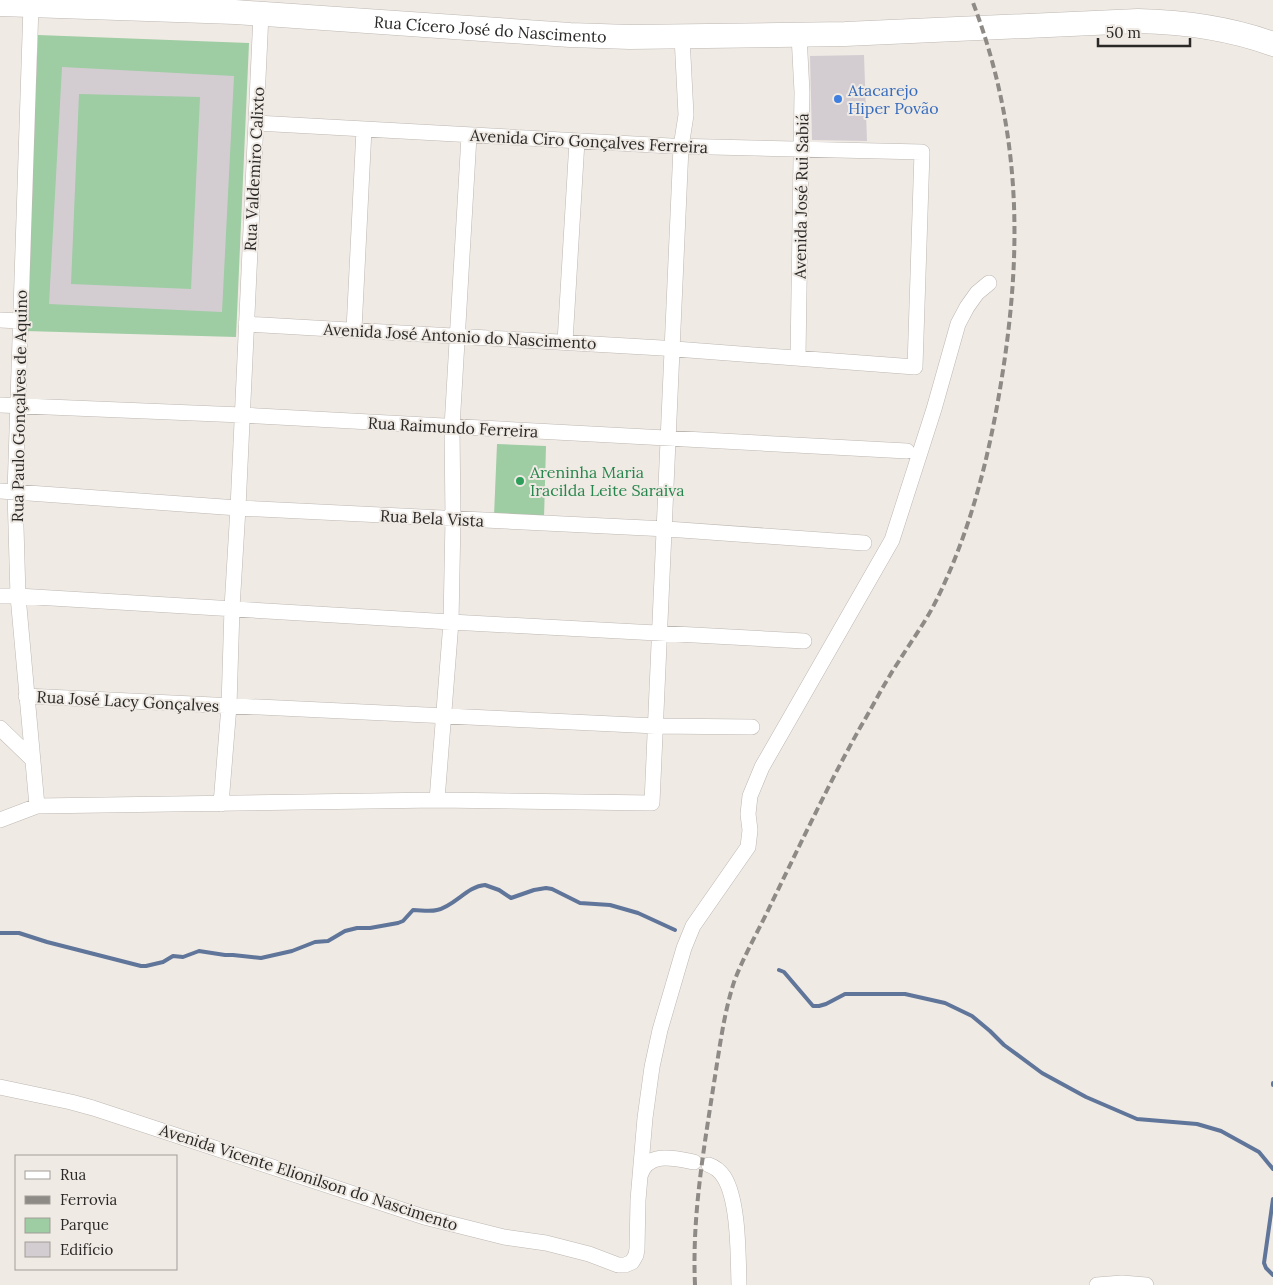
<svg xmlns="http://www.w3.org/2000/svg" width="1273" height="1285" viewBox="0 0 1273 1285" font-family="Lora,serif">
  <rect width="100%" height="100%" fill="#f0eae4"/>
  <path fill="#9ecca3" d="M 38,35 L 249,43 L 236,337 L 25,331 Z
    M 497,444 L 546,446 L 544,518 L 494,516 Z"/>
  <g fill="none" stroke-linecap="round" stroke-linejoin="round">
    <path stroke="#60759a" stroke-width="4" d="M 0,933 L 19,933 L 47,942 L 141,966 L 146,966 L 163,962 L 173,956 L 183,957 L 199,951 L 225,955 L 233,955 L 261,958 L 292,951 L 315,942 L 328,941 L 345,931 L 357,928 L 370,928 L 398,923 L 403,921 L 413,910 C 421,910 429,912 437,910 C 455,906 467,886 485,885 L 499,890 L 511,898 L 534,890 L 546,888 L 552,889 L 580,903 L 610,905 L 638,913 L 675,930
      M 779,970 L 784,972 L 813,1006 L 819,1006 L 826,1004 L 845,994 L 905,994 L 945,1003 L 972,1016 L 990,1031 L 1004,1045 L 1042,1073 L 1086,1097 L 1137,1119 L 1197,1124 L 1221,1131 L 1259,1152 L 1273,1169
      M 1273,1083 L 1273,1085
      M 1273,1199 L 1264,1263 L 1266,1268 L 1273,1275"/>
  </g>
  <path fill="#d3cdd2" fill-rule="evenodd" d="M 864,55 L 867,141 L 812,140 L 810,56 Z
    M 62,67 L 234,76 L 222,312 L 49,304 ZM 79,94 L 200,97 L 191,289 L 71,284 Z"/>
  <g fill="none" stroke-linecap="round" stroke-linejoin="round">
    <defs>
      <path id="minor" d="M 31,5 L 15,492 L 18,596 L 37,806
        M 0,320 L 20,321
        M 246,324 L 662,348 L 915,367 L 922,152 L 671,146 L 256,123
        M 354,330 L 364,129
        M 565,342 L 577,141
        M 798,358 L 802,92 L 799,35
        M 0,405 L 242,415 L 907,451
        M 0,491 L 238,508 L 667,529 L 864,543
        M 0,596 L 18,596 L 451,622 L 804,641
        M 26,696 L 656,726 L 752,727
        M 0,728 L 33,760
        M 437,800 L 451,622 L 453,519 L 452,427 L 469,136
        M 221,804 L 229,706 L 232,608 L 238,508 L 261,14
        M 0,820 L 37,806 L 437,800 L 652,803 L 681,147 L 686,115 L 682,37
        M 0,1087 L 71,1102 L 93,1108 L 424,1217 L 504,1237 L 546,1243 L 589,1254 L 618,1265 L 625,1265 L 632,1262 L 636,1255 L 637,1249 L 638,1200 L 645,1118 L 652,1067 L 660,1030 L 684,948 L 693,926 L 748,847 L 750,830 L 748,814 L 750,796 L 762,767 L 892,540 L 934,409 L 958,324 L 967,307 L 977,293 L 989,283
        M 709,1165 C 715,1167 720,1171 724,1177 C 739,1201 738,1256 739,1285
        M 640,1176 C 647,1151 674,1158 694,1162
        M 1097,1285 L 1122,1283 L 1146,1285"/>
      <g id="primary">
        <path id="s1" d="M 0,4 L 235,12 L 570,35 L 630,37 L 845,34 L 1138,21 C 1185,22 1229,28 1273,44"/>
      </g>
    </defs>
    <use href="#minor" stroke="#bdb7b2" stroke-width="16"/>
    <use href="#primary" stroke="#bdb7b2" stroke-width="25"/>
    <use href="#minor" stroke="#fff" stroke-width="15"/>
    <use href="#primary" stroke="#fff" stroke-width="24"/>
    <path stroke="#8e8a86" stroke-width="4" stroke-dasharray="8 4" stroke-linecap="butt" d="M 695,1285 C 692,1218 703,1154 713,1089 C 719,1053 723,1016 734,982 C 744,955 760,928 772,902 C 801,843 829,783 861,726 C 874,704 885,682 899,661 C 912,640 927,620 938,597 C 970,531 988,461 1000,389 C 1023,252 1022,131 972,0"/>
  </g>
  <circle fill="#3f7fe0" stroke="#f0eae4" stroke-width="2" cx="838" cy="99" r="5"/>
  <circle fill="#2e9e5b" stroke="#f0eae4" stroke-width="2" cx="520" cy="481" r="5"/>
  <g text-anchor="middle" stroke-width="4" stroke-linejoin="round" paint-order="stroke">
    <g font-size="16" fill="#2b2927" stroke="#f0eae4">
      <text dy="6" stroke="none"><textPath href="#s1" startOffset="491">Rua Cícero José do Nascimento</textPath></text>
      <text transform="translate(589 141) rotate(3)" y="6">Avenida Ciro Gonçalves Ferreira</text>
      <text transform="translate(254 169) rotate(-87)" y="6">Rua Valdemiro Calixto</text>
      <text transform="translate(801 196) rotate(-89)" y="6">Avenida José Rui Sabiá</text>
      <text transform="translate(460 336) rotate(3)" y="6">Avenida José Antonio do Nascimento</text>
      <text transform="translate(19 406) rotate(-89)" y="6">Rua Paulo Gonçalves de Aquino</text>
      <text transform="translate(453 427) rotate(3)" y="6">Rua Raimundo Ferreira</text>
      <text transform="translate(432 518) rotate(3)" y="6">Rua Bela Vista</text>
      <text transform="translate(128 701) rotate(3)" y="6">Rua José Lacy Gonçalves</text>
      <text transform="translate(309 1177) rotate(18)" y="6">Avenida Vicente Elionilson do Nascimento</text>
    </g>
    <g font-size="16" fill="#366cbe" stroke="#f0eae4" text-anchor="start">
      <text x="848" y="96">Atacarejo<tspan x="848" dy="18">Hiper Povão</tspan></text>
    </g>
    <g font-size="16" fill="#27864d" stroke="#f0eae4" text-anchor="start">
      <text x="530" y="478">Areninha Maria<tspan x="530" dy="18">Iracilda Leite Saraiva</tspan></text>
    </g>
  </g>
  <rect x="15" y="1155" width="162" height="115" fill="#f0eae4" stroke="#a19d98"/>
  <rect x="25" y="1171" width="25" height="8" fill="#ffffff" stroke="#a19d98"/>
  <text x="60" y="1180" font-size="15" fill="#2b2927">Rua</text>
  <rect x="25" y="1196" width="25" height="8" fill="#8e8a86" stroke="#a19d98"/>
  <text x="60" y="1205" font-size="15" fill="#2b2927">Ferrovia</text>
  <rect x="25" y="1218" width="25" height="15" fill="#9ecca3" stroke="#a19d98"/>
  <text x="60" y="1230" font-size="15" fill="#2b2927">Parque</text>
  <rect x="25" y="1242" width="25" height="15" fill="#d3cdd2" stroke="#a19d98"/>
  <text x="60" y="1255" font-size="15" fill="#2b2927">Edifício</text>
  <path d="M1098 38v8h92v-8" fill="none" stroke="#2b2927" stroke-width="2.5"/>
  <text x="1106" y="38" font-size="15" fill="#2b2927" stroke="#f0eae4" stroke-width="4" paint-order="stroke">50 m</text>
</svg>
